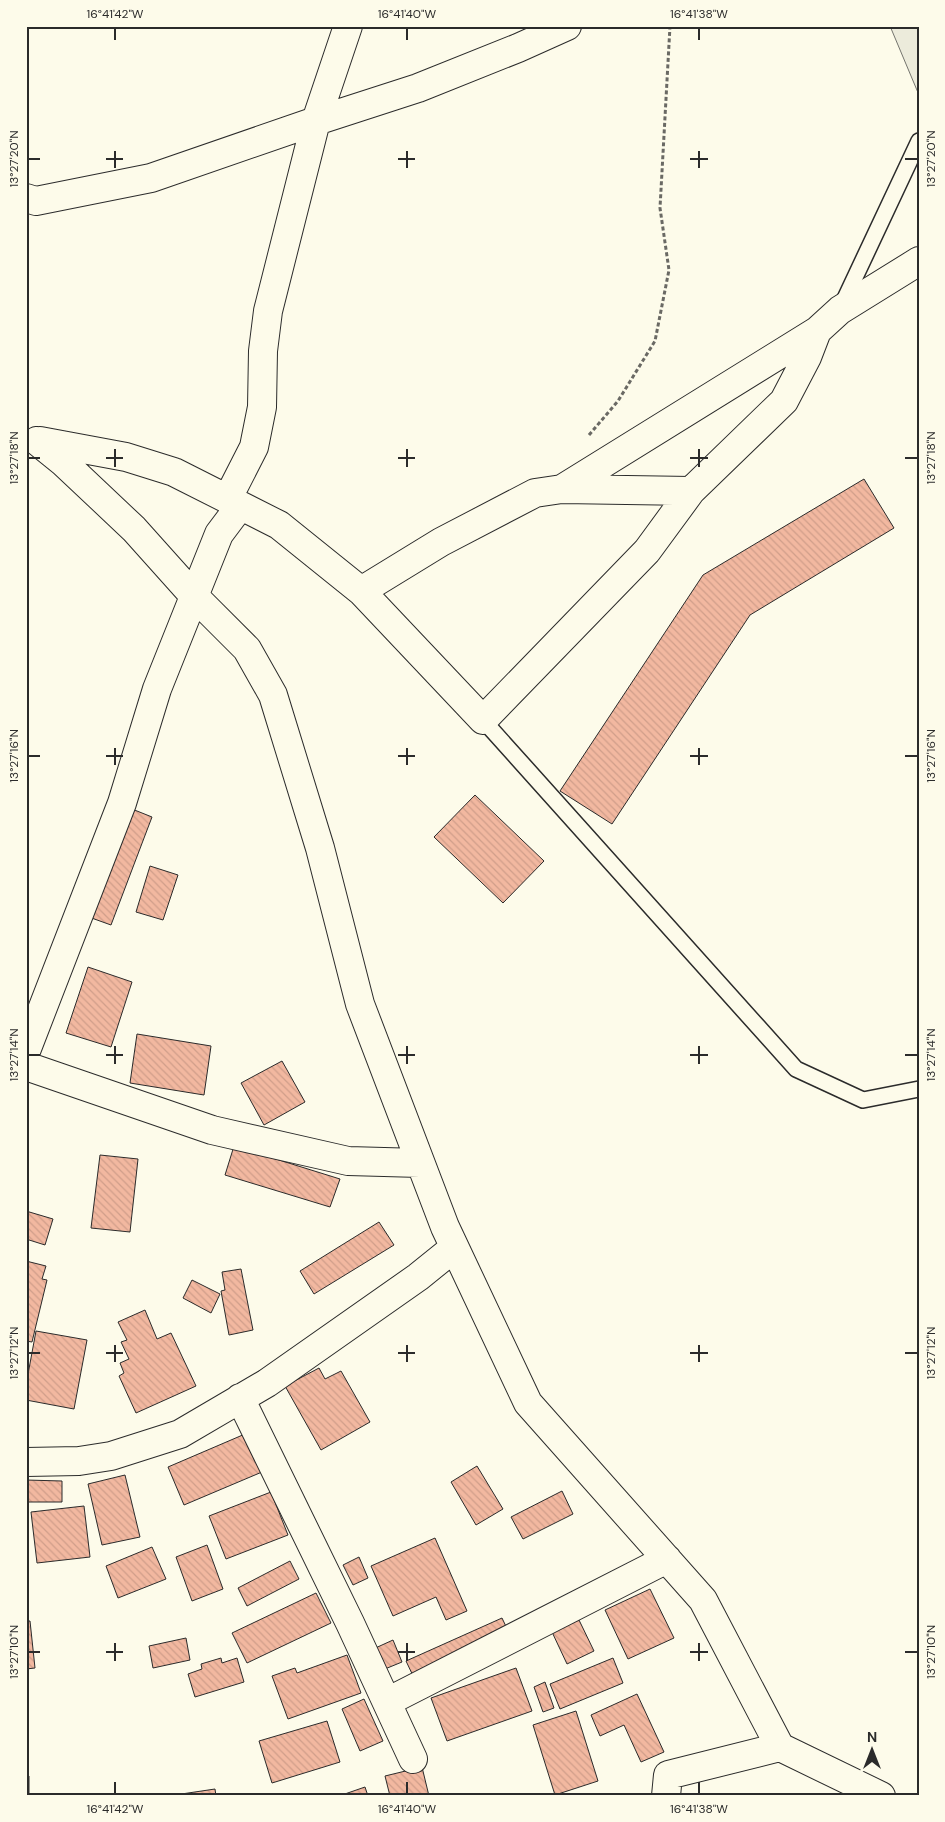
<svg xmlns="http://www.w3.org/2000/svg" width="945" height="1822" viewBox="0 0 945 1822" font-family="'DM Sans',sans-serif">
  <defs>
    <pattern id="building-back-hatch" width="6" height="6" patternUnits="userSpaceOnUse" patternTransform="scale(1.25)"><rect width="6" height="6" fill="#f2b8a0"/><path d="M-1 5l2 2M0 0l6 6M5-1l2 2" fill="none" stroke="#d09e8a"/></pattern>
  </defs>
  <rect width="100%" height="100%" fill="#fdfbea"/>
  <path fill="#ecebdb" stroke="#74746e" d="M 890,26 L 919,26 L 919,95 Z"/>
  <path fill="url(#building-back-hatch)" stroke="#2b2b2b" d="M 864,479 L 894,528 L 750,615 L 612,824 L 560,791 L 703,575 Z
    M 475,795 L 544,861 L 503,903 L 434,837 Z
    M 127,807 L 152,817 L 111,925 L 86,916 Z
    M 150,866 L 178,875 L 163,920 L 136,912 Z
    M 88,967 L 132,982 L 111,1047 L 66,1033 Z
    M 137,1034 L 211,1046 L 204,1095 L 130,1083 Z
    M 282,1061 L 305,1102 L 264,1125 L 241,1083 Z
    M 234,1146 L 340,1179 L 330,1207 L 225,1175 Z
    M 100,1155 L 138,1159 L 130,1232 L 91,1228 Z
    M 26,1211 L 53,1219 L 45,1245 L 26,1239 Z
    M 379,1222 L 394,1245 L 314,1294 L 300,1271 Z
    M 26,1261 L 46,1266 L 42,1279 L 47,1280 L 32,1342 L 26,1341 Z
    M 241,1269 L 253,1330 L 229,1335 L 221,1291 L 225,1290 L 222,1272 Z
    M 192,1280 L 220,1294 L 211,1313 L 183,1298 Z
    M 145,1310 L 157,1339 L 171,1333 L 196,1386 L 136,1413 L 119,1376 L 124,1373 L 120,1363 L 129,1359 L 121,1342 L 127,1340 L 118,1322 Z
    M 36,1331 L 87,1340 L 74,1409 L 26,1400 L 26,1385 Z
    M 319,1368 L 325,1379 L 341,1371 L 370,1422 L 321,1450 L 285,1386 Z
    M 245,1434 L 262,1472 L 184,1505 L 168,1467 Z
    M 477,1466 L 503,1509 L 476,1525 L 451,1482 Z
    M 125,1475 L 140,1537 L 102,1545 L 88,1484 Z
    M 26,1480 L 62,1481 L 62,1502 L 26,1502 Z
    M 562,1491 L 573,1514 L 523,1539 L 511,1517 Z
    M 271,1492 L 288,1535 L 226,1559 L 209,1516 Z
    M 84,1506 L 90,1557 L 37,1563 L 31,1512 Z
    M 435,1538 L 467,1611 L 446,1620 L 436,1597 L 393,1616 L 371,1566 Z
    M 207,1545 L 223,1589 L 192,1601 L 176,1557 Z
    M 152,1547 L 166,1579 L 118,1598 L 106,1566 Z
    M 359,1557 L 368,1578 L 353,1585 L 343,1565 Z
    M 290,1561 L 299,1579 L 247,1606 L 238,1588 Z
    M 650,1589 L 674,1638 L 628,1659 L 605,1610 Z
    M 316,1593 L 331,1623 L 247,1663 L 232,1633 Z
    M 502,1618 L 511,1637 L 415,1680 L 406,1661 Z
    M 579,1620 L 594,1651 L 567,1664 L 552,1632 Z
    M 26,1621 L 30,1621 L 35,1668 L 26,1669 Z
    M 186,1638 L 190,1660 L 153,1668 L 149,1646 Z
    M 393,1640 L 402,1662 L 380,1671 L 371,1650 Z
    M 347,1655 L 361,1693 L 288,1719 L 272,1676 L 295,1668 L 297,1673 Z
    M 221,1658 L 222,1663 L 237,1658 L 244,1682 L 195,1697 L 188,1674 L 202,1669 L 201,1664 Z
    M 613,1658 L 623,1683 L 560,1709 L 550,1684 Z
    M 516,1668 L 532,1711 L 447,1741 L 431,1698 Z
    M 545,1682 L 554,1708 L 543,1712 L 534,1687 Z
    M 637,1694 L 664,1752 L 641,1762 L 624,1725 L 600,1736 L 591,1715 Z
    M 364,1699 L 383,1741 L 360,1751 L 342,1709 Z
    M 576,1711 L 598,1781 L 555,1795 L 533,1725 Z
    M 327,1721 L 340,1762 L 272,1783 L 259,1741 Z
    M 422,1767 L 429,1796 L 390,1796 L 385,1776 Z
    M 26,1776 L 29,1776 L 29,1796 L 26,1796 Z
    M 365,1787 L 368,1796 L 339,1796 Z
    M 215,1789 L 216,1796 L 168,1796 Z"/>
  <g fill="none" stroke-linecap="round" stroke-linejoin="round">
    <defs>
      <path id="lane" d="M 842,305 L 919,141
        M 483,720 L 796,1069 L 863,1100 L 919,1089"/>
      <path id="street" d="M 26,198 L 36,201 L 151,178 L 316,121 L 418,88 L 518,48 L 567,26
        M 37,441 L 63,462 L 134,529 L 194,596 L 247,649 L 273,695 L 320,848 L 360,1004 L 445,1227 L 528,1403 L 703,1600 L 780,1747 L 881,1796
        M 40,441 L 126,457 L 174,472 L 279,525 L 361,591 L 483,720 L 647,551 L 691,491 L 784,401 L 807,357 L 817,331
        M 562,489 L 817,331 L 840,310 L 919,261
        M 228,498 L 254,447 L 262,407 L 263,351 L 268,311 L 316,121 L 348,26
        M 361,591 L 441,542 L 535,493 L 562,489 L 691,491
        M 26,1051 L 122,803 L 157,689 L 219,534 L 240,506
        M 26,1066 L 212,1130 L 348,1161 L 420,1163
        M 240,1398 L 350,1623 L 413,1759
        M 26,1462 L 79,1461 L 111,1456 L 180,1434 L 267,1383 L 418,1277 L 454,1248
        M 387,1702 L 667,1559
        M 666,1796 L 668,1775 L 780,1747"/>
    </defs>
    <use href="#lane" stroke="#2b2b2b" stroke-width="18"/>
    <use href="#street" stroke="#2b2b2b" stroke-width="30"/>
    <path stroke="#6a6964" stroke-width="3" stroke-dasharray="4 2.5" stroke-linecap="butt" d="M 589,435 L 618,401 L 655,341 L 669,270 L 660,208 L 670,26"/>
    <use href="#lane" stroke="#fdfbea" stroke-width="15"/>
    <use href="#street" stroke="#fdfbea" stroke-width="28"/>
  </g>
  <path fill="none" stroke="#2b2b2b" stroke-width="2" d="M 115,28 L 115,40M 407,28 L 407,40M 699,28 L 699,40M 115,151 L 115,168M 407,151 L 407,168M 699,151 L 699,168M 28,159 L 40,159M 106,159 L 123,159M 398,159 L 415,159M 690,159 L 708,159M 905,159 L 918,159M 115,449 L 115,467M 407,449 L 407,467M 699,449 L 699,467M 28,458 L 40,458M 106,458 L 123,458M 398,458 L 415,458M 690,458 L 708,458M 905,458 L 918,458M 115,748 L 115,765M 407,748 L 407,765M 699,748 L 699,765M 28,756 L 40,756M 106,756 L 123,756M 398,756 L 415,756M 690,756 L 708,756M 905,756 L 918,756M 115,1046 L 115,1064M 407,1046 L 407,1064M 699,1046 L 699,1064M 28,1055 L 40,1055M 106,1055 L 123,1055M 398,1055 L 415,1055M 690,1055 L 708,1055M 905,1055 L 918,1055M 115,1345 L 115,1362M 407,1345 L 407,1362M 699,1345 L 699,1362M 28,1353 L 40,1353M 106,1353 L 123,1353M 398,1353 L 415,1353M 690,1353 L 708,1353M 905,1353 L 918,1353M 115,1643 L 115,1661M 407,1643 L 407,1661M 699,1643 L 699,1661M 28,1652 L 40,1652M 106,1652 L 123,1652M 398,1652 L 415,1652M 690,1652 L 708,1652M 905,1652 L 918,1652M 115,1782 L 115,1794M 407,1782 L 407,1794M 699,1782 L 699,1794"/>
  <rect width="945" height="1822" fill="none" stroke="#fdfbea" stroke-width="55"/>
  <g transform="translate(872 1750)" stroke="#fdfbea" stroke-width="4" paint-order="stroke">
  <path d="M0-4L9 19L0 12L-9 19Z" fill="#2b2b2b"/>
  <text y="-8" font-size="14" font-weight="bold" text-anchor="middle" fill="#2b2b2b">N</text>
  </g>
  <rect x="28" y="28" width="890" height="1766" fill="none" stroke="#2b2b2b" stroke-width="2"/>
  <g font-size="12" text-anchor="middle" fill="#2b2b2b">
    <text x="115" y="18">16°41'42"W</text>
    <text x="407" y="18">16°41'40"W</text>
    <text x="699" y="18">16°41'38"W</text>
    <text transform="translate(14 159) rotate(-90)" y="4">13°27'20"N</text>
    <text transform="translate(931 159) rotate(-90)" y="4">13°27'20"N</text>
    <text transform="translate(14 458) rotate(-90)" y="4">13°27'18"N</text>
    <text transform="translate(931 458) rotate(-90)" y="4">13°27'18"N</text>
    <text transform="translate(14 756) rotate(-90)" y="4">13°27'16"N</text>
    <text transform="translate(931 756) rotate(-90)" y="4">13°27'16"N</text>
    <text transform="translate(14 1055) rotate(-90)" y="4">13°27'14"N</text>
    <text transform="translate(931 1055) rotate(-90)" y="4">13°27'14"N</text>
    <text transform="translate(14 1353) rotate(-90)" y="4">13°27'12"N</text>
    <text transform="translate(931 1353) rotate(-90)" y="4">13°27'12"N</text>
    <text transform="translate(14 1652) rotate(-90)" y="4">13°27'10"N</text>
    <text transform="translate(931 1652) rotate(-90)" y="4">13°27'10"N</text>
    <text x="115" y="1813">16°41'42"W</text>
    <text x="407" y="1813">16°41'40"W</text>
    <text x="699" y="1813">16°41'38"W</text>
  </g>
</svg>
